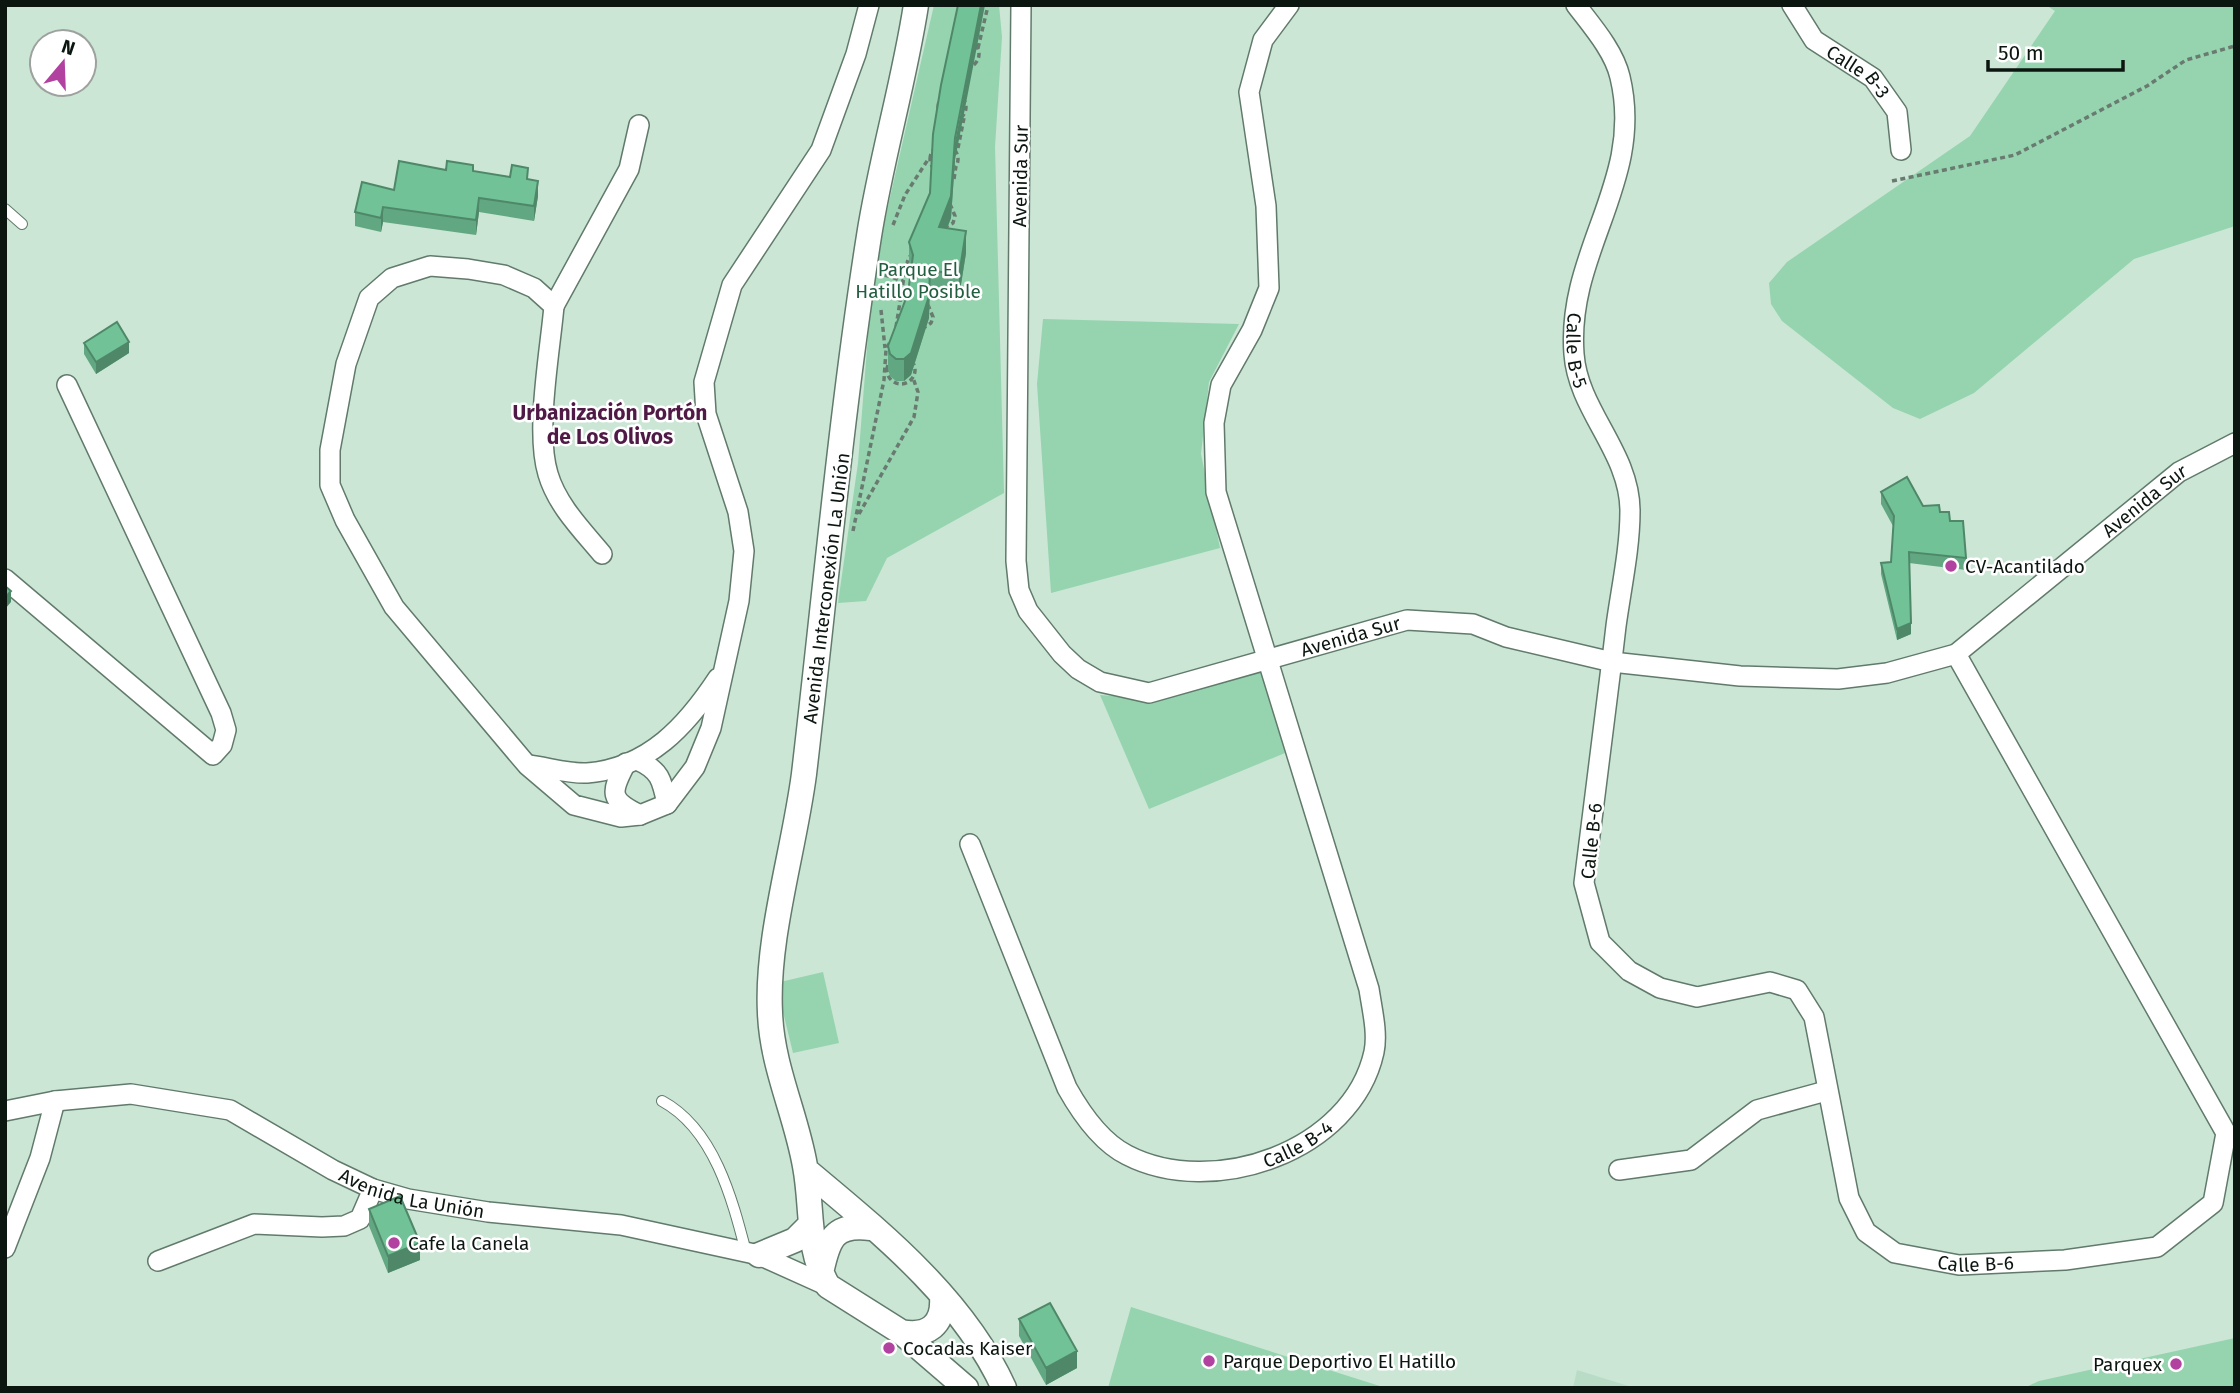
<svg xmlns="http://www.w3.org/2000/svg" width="2240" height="1393" viewBox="0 0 2240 1393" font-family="'Fira Sans',sans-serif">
  <rect width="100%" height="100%" fill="#cbe6d5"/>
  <path fill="#b9dcc7" d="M 1577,1370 L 1635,1388 L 1573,1388 Z"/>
  <path fill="#95d4af" d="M 934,5 L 999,5 L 1002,37 L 995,147 L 1004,493 L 887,558 L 866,601 L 838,603 L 858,463 L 873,272 Z
    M 2046,5 L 2235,5 L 2235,226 L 2134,259 L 1974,393 L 1920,419 L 1893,408 L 1782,321 L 1771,304 L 1769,283 L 1787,262 L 1970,136 L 2055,11 Z
    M 1043,319 L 1239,324 L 1209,382 L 1201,454 L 1220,548 L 1051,593 L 1037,384 Z
    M 1263,669 L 1285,753 L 1149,809 L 1100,695 L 1150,699 Z
    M 823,972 L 839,1043 L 793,1053 L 776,983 Z
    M 1131,1307 L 1386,1388 L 1108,1388 Z
    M 2235,1338 L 2235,1388 L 2024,1388 L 2039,1381 Z"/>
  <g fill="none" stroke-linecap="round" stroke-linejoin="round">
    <defs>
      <path id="service" d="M 5,209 L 22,224
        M 662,1101 C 714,1129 732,1198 746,1252"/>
      <g id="minor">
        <path id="s1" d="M 1021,5 L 1016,561 L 1019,590 L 1028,611 L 1062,654 L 1078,669 L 1100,682 L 1149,693 L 1407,620 L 1473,624 L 1506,637 L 1612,662 L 1740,676 L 1838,679 L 1887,673 L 1956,654 L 2179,472 L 2235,443"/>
        <path id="s2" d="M 1576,5 C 1592,26 1614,51 1620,77 C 1645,181 1566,251 1574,354 C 1578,411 1630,452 1630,511 C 1630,549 1621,589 1616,626 C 1606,712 1595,798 1584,883 L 1600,942 L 1629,971 L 1660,988 L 1697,997 L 1770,982 L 1797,990 L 1814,1017 L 1849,1198 L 1866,1232 L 1895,1253 L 1959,1265 L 2065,1260 L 2157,1247 L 2213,1203 L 2226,1133 L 1956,654"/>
        <path id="s3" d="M 1792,5 L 1814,40 L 1873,78 L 1897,112 L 1901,150"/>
        <path d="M 554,306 L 629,169 L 639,125"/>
        <path d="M 602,554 C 582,530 557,505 548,474 C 535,431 550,352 554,306 L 534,288 L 504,275 L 468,269 L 430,266 L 392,278 L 369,298 L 346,364 L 330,450 L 330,485 L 345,520 L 394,607 L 527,765 L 574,805 L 621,817 L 640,815 L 667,804 L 695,767 L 711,728 L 739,601 L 744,551 L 738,512 L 706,414 L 704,382 L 732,285 L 821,150 L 856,54 L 869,5"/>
        <path d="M 5,579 L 213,755 L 222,745 L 226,730 L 221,713 L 67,385"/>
        <path d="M 637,760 C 660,770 662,780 667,804"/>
        <path d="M 626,763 C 610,793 609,800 640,815"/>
        <path d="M 528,765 C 546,767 569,774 587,773 C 649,768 687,725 718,678"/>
        <path id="s4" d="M 970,844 L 1067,1088 C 1081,1113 1101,1142 1127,1155 C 1212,1199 1352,1152 1374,1052 C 1378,1033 1372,1009 1369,989 L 1216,492 L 1214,423 L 1221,385 L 1252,330 L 1269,288 L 1266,206 L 1249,92 L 1263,40 L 1289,5"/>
        <path id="s5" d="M 5,1111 L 55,1101 L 131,1094 L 230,1110 L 333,1170 L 373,1189 L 408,1199 L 488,1212 L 621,1225 L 759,1255 L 828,1286"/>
        <path d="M 1619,1170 L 1691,1160 L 1757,1110 L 1826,1091"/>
        <path d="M 5,1248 L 40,1158 L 55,1101"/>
        <path d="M 158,1261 L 254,1224 L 322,1227 L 344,1226 L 360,1219 L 373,1189"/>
      </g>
      <path id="tertiary" d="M 916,5 C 904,83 881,159 869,236 C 841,414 825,595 804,774 C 794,851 766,938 770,1013 C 772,1067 796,1114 805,1166 C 813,1208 806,1247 828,1286 L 901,1332 L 966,1388
        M 806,1170 C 880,1232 963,1298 1004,1388
        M 759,1255 L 795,1240 L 809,1226
        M 821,1273 C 828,1240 833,1223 871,1228
        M 901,1332 C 928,1337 944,1325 942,1297"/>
    </defs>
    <use href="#service" stroke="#617a6b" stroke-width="12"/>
    <use href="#minor" stroke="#617a6b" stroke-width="22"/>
    <use href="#tertiary" stroke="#617a6b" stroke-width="27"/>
    <path stroke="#697b70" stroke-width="3.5" stroke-dasharray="5 3.5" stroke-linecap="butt" d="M951 54a14 14 0 1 1 28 0a14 14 0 1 1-28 0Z
      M 978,48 L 987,10
      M938 107a14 14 0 1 1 28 0a14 14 0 1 1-28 0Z
      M930 159a14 14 0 1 1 28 0a14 14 0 1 1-28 0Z
      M 958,148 L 964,118
      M 954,179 L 956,166
      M 1892,181 L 2015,155 L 2147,86 L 2186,60 L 2235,46
      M 893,225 L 905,195 L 929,158
      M 944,228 L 953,223 L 955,216 L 950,204
      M907 265a14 14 0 1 1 28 0a14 14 0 1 1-28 0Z
      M 885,275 L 903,281
      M 881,310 L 885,348
      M 896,327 L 906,264
      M 922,329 L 931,323 L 933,317 L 928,305
      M887 370a14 14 0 1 1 28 0a14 14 0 1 1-28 0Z
      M 859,514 L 914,417 L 918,392 L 913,378
      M 853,531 L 884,380 L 886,350 L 891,340"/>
    <use href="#service" stroke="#fff" stroke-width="10"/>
    <use href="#minor" stroke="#fff" stroke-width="19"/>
    <use href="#tertiary" stroke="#fff" stroke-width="24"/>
  </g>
  <path fill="#61a781" d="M 955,160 L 951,218 L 947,228 L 966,253 L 959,297 L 930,292 L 929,318 L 911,375 L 904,381 L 896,381 L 890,376 L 888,369 L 888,346 L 908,293 L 911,270 L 909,264 L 909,242 Z
    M 446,170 L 473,171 L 528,179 L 538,196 L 534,221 L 479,212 L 476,235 L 383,222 L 381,232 L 355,226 L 355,212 L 394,190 Z
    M 84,343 L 129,353 L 96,374 L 84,354 Z
    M 1881,492 L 1940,512 L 1950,521 L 1966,558 L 1966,570 L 1909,563 L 1911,634 L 1897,640 L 1881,574 L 1881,563 L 1891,562 L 1893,526 L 1881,504 Z
    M 369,1209 L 420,1260 L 388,1273 L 369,1226 Z
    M 1019,1319 L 1077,1368 L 1046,1385 L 1019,1336 Z"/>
  <path fill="#4f8869" d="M 981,5 L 985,5 L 955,160 L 951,218 L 939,249 L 939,227 Z
    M 538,181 L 538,196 L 534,221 L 534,206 Z
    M 479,198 L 479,212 L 476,235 L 476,220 Z
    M 383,207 L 383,222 L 381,232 L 381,218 Z
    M 966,231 L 966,253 L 959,297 L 959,275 Z
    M 930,270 L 929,318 L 911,375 L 904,381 L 904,359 Z
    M 129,342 L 129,353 L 96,374 L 96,362 Z
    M 11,591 L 11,602 L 5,609 L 5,598 Z
    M 1911,623 L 1911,634 L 1897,640 L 1897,629 Z
    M 420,1243 L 420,1260 L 388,1273 L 388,1256 Z
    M 1077,1351 L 1077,1368 L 1046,1385 L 1046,1368 Z"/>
  <path fill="#71c296" stroke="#4f8869" stroke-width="2" d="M 958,5 L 981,5 L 955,138 L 951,196 L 939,227 L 966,231 L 959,275 L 930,270 L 929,296 L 911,353 L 904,359 L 896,359 L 890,354 L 888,346 L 908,293 L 913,255 L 909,242 L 930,193 L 933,134 L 941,85 Z
    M 399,161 L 446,170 L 447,161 L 473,165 L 473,171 L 510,177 L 512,165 L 528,168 L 527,179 L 538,181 L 534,206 L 479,198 L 476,220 L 383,207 L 381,218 L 355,212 L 362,182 L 394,190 Z
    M 117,322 L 129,342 L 96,362 L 84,343 Z
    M 1907,477 L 1923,506 L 1939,505 L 1940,512 L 1949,512 L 1950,521 L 1963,521 L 1966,558 L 1909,552 L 1911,623 L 1897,629 L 1881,563 L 1891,562 L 1894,516 L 1881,492 Z
    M 5,586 L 11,591 L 5,598 Z
    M 400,1196 L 420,1243 L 388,1256 L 369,1209 Z
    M 1050,1303 L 1077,1351 L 1046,1368 L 1019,1319 Z"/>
  <g fill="#b1429f" stroke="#fff" stroke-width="2.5">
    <circle cx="1951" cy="566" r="7"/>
    <circle cx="394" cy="1243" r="7"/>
    <circle cx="889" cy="1348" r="7"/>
    <circle cx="1209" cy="1361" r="7"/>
    <circle cx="2176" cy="1364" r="7"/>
  </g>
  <g text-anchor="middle" stroke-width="5" stroke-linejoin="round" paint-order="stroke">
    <g font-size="19" fill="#0c1610" stroke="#fff">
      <text dy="7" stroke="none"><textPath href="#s3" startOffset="96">Calle B-3</textPath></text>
      <text transform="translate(1020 176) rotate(-89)" y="7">Avenida Sur</text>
      <text dy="7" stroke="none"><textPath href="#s2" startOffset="366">Calle B-5</textPath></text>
      <text dy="7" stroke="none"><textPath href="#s1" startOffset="1830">Avenida Sur</textPath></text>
      <text transform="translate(826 588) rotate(-83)" y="7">Avenida Interconexión La Unión</text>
      <text dy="7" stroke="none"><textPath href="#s1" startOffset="970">Avenida Sur</textPath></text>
      <text transform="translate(1591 841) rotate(-84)" y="7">Calle B-6</text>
      <text dy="7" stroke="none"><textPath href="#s4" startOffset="532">Calle B-4</textPath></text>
      <text dy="7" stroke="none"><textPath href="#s5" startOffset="430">Avenida La Unión</textPath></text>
      <text dy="7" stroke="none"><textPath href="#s2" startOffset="1563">Calle B-6</textPath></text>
    </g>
    <g font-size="19" fill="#225e40" stroke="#fff">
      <text x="918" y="276">Parque El<tspan x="918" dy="22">Hatillo Posible</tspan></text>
    </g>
    <g font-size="19" fill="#0c1610" stroke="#fff" text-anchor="start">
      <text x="1965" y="573">CV-Acantilado</text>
      <text x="408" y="1250">Cafe la Canela</text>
      <text x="903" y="1355">Cocadas Kaiser</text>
      <text x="1223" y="1368">Parque Deportivo El Hatillo</text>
      <text x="2162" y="1371" text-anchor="end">Parquex</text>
    </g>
    <g font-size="21" font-weight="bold" fill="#501a47" stroke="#fff">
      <text x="610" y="420">Urbanización Portón<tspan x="610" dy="24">de Los Olivos</tspan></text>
    </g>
  </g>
  <rect width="2240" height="1393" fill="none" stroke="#0c1610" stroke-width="14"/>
  <g transform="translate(63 63) rotate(19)"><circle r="33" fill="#ffffff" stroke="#9ea29f" stroke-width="2"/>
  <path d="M0-5L12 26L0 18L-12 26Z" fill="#b1429f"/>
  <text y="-10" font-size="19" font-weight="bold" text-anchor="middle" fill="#0c1610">N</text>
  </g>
  <path d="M1988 60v10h135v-10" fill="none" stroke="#0c1610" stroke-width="3.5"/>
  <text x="1998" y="60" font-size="21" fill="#0c1610" stroke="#ffffff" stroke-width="5" paint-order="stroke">50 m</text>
</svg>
